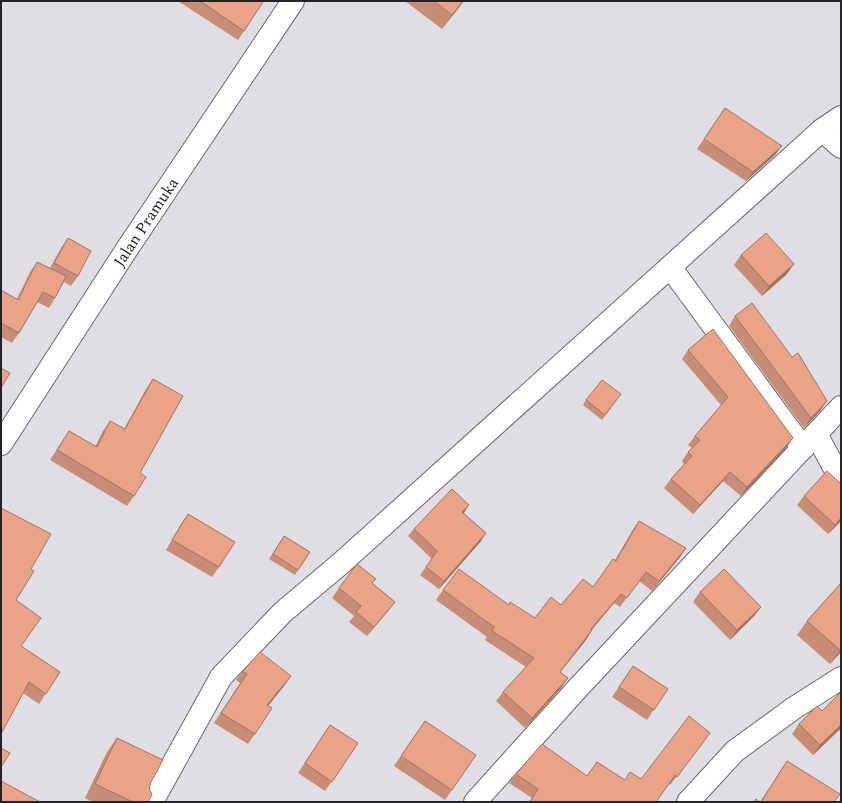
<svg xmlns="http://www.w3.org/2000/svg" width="842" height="803" viewBox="0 0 842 803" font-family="Spectral,serif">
  <rect width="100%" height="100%" fill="#dfdee5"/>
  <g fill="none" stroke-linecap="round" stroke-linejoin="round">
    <defs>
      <g id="minor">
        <path d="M 822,130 L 841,147"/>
        <path d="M 670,267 L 803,448"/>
        <path d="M 816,434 L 841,480"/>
        <path id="s1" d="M 1,444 L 127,249 L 293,1"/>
        <path d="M 152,802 L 221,677 L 283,612 L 339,565 L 822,130 L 841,117"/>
        <path d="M 475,802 L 577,689 L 841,407"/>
        <path d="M 688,802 L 735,751 L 794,708 L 841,678"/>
      </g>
    </defs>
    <use href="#minor" stroke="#69686e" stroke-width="24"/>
    <use href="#minor" stroke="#fff" stroke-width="22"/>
  </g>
  <path fill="#c88d75" d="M 178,1 L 262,1 L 244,31 L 238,40 Z
    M 405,1 L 464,1 L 442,29 Z
    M 725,108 L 775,155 L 746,181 L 697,149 Z
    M 68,238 L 78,276 L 71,286 L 64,282 L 55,298 L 49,308 L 37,302 L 19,333 L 12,343 L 1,337 L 1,290 L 17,299 L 30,272 L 37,262 L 50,268 L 61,248 Z
    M 741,255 L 787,274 L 762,296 L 734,265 Z
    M 735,316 L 820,411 L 804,428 L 729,326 Z
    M 688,350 L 787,447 L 741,496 L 723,481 L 693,514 L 664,488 L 671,479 L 684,464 L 682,461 L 688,452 L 692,448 L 688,445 L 695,436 L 721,405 L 682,359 Z
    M 153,379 L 140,473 L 134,496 L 127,506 L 50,460 L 69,431 L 95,447 L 103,431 L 110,421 L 124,429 L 146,389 Z
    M 621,394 L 602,420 L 583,405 L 586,400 Z
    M 804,496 L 841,521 L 828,534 L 797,505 Z
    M 1,508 L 31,569 L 16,600 L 21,646 L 60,672 L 39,704 L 23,693 Z
    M 463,513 L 481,541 L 439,589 L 420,575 L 432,559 L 408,536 L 414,529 Z
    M 188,514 L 219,567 L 212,577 L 166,550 L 181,524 Z
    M 639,521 L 686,548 L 680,557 L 652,591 L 639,581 L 620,607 L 614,603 L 592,630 L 586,640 L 560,672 L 568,678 L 561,688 L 525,728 L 496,701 L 503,692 L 526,667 L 485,640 L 487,637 L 436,600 L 443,590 L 508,605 L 535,618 L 561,605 L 593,587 L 615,560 L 632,531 Z
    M 284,536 L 310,552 L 295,575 L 269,559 Z
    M 372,583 L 395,602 L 388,611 L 367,636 L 349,622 L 354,616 L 332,598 L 339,588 Z
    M 841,583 L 841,652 L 830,664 L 797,635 L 807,621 Z
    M 700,592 L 761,607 L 754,616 L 730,640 L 693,602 Z
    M 633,666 L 668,689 L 647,720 L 612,697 Z
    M 243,671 L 291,676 L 284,686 L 268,705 L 255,734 L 248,744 L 214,723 L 240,683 L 236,680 Z
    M 841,692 L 841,733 L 839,730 L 813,755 L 792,734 L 799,724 L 822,711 Z
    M 425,721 L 476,755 L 445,800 L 394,766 Z
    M 330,725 L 358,743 L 325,791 L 298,773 Z
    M 117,738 L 151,782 L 149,788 L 148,802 L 93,802 L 85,798 L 107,752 Z
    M 704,742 L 670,785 L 669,784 L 656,802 L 529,802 L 532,798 L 509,783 L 516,774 L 587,776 L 625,780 L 641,779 Z
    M 787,761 L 834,802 L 760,802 Z"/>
  <path fill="#a3735f" d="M 463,1 L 464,1 L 442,29 L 452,15 Z
    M 782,146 L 775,155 L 746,181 L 753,172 Z
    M 794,264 L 787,274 L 762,296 L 769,286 Z
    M 827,401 L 820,411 L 804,428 L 811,418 Z
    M 793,438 L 787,447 L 741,496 L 747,487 Z
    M 730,472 L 723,481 L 693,514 L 700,505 Z
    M 469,505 L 464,513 L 456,520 L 462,512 Z
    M 841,518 L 841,521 L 828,534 L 835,525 Z
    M 486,533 L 481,541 L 439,589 L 444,581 Z
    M 686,548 L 680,557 L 652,591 L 659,581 Z
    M 621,594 L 614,603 L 584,638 L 591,629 Z
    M 395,602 L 388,611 L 367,636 L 374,627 Z
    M 761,607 L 754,616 L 730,640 L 737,630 Z
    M 592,630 L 586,640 L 553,681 L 560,672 Z
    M 841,649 L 841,652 L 830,664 L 840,650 Z
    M 291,676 L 284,686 L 261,715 L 267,705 Z
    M 568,678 L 561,688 L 525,728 L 532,718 Z
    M 841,725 L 841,727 L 839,730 L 813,755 L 820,745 Z"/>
  <path fill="#e9a488" stroke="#a3735f" d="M 200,1 L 262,1 L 263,2 L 244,31 Z
    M 434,1 L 463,1 L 452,15 Z
    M 725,108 L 782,146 L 753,172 L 704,139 Z
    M 766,233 L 794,264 L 769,286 L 741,255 Z
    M 68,238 L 91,251 L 78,276 L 54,263 Z
    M 37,262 L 66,276 L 55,298 L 43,292 L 19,333 L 1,323 L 1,290 L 18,300 Z
    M 752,303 L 792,357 L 798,353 L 827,401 L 811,418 L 735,316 Z
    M 713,329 L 793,438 L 747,487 L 730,472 L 700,505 L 671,479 L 692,456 L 688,452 L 700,440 L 695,436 L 728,397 L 688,350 Z
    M 1,368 L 10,373 L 1,388 Z
    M 153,379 L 183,396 L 140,473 L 146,477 L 134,496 L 57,450 L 69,431 L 97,447 L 110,421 L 125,429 Z
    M 602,380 L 621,394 L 605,415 L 586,400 Z
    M 827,471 L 841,484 L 841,518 L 835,525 L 804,496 Z
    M 452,489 L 469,505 L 462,512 L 486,533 L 444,581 L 426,567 L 437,551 L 414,529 Z
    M 1,508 L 51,534 L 31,569 L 34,571 L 16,600 L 41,618 L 21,646 L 60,672 L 46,694 L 29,682 L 1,734 Z
    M 188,514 L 235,542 L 219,567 L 172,540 Z
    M 639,521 L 686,548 L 659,581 L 646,572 L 627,598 L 621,594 L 591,629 L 592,630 L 560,672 L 568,678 L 532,718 L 503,692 L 534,658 L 492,631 L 494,627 L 443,590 L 459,569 L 509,605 L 510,602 L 535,618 L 551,597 L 561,605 L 583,579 L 593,587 L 613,559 L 616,561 Z
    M 284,536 L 310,552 L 298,570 L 273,554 Z
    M 357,564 L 376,579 L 372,583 L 395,602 L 374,627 L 356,612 L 361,606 L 339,588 Z
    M 724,569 L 761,607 L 737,630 L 700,592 Z
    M 841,583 L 841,649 L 840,650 L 807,621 Z
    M 260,652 L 291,676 L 267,705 L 272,708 L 255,734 L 221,713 L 247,674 L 243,671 Z
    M 633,666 L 668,689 L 654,710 L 619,687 Z
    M 841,692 L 841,725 L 820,745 L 799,724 L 817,706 L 822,711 Z
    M 689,716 L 710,733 L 677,777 L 675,775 L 656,802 L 530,802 L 538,789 L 516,774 L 542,744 L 587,776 L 597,762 L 625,780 L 630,772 L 641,779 Z
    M 425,721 L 476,755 L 452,790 L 401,756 Z
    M 330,725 L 358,743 L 332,782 L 305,763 Z
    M 117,738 L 163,760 L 151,782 L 149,788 L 152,795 L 148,802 L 133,802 L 95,784 Z
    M 1,748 L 10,753 L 1,767 Z
    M 787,761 L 840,794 L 834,802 L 761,802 Z
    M 1,781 L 40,802 L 1,802 Z
    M 756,799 L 760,802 L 754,802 Z"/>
  <g text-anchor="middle" stroke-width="3" stroke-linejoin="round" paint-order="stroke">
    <g font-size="16" fill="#232325" stroke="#edebf2">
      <text dy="6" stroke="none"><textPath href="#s1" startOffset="265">Jalan Pramuka</textPath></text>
    </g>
  </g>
  <rect width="842" height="803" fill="none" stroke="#232325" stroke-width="4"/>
</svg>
